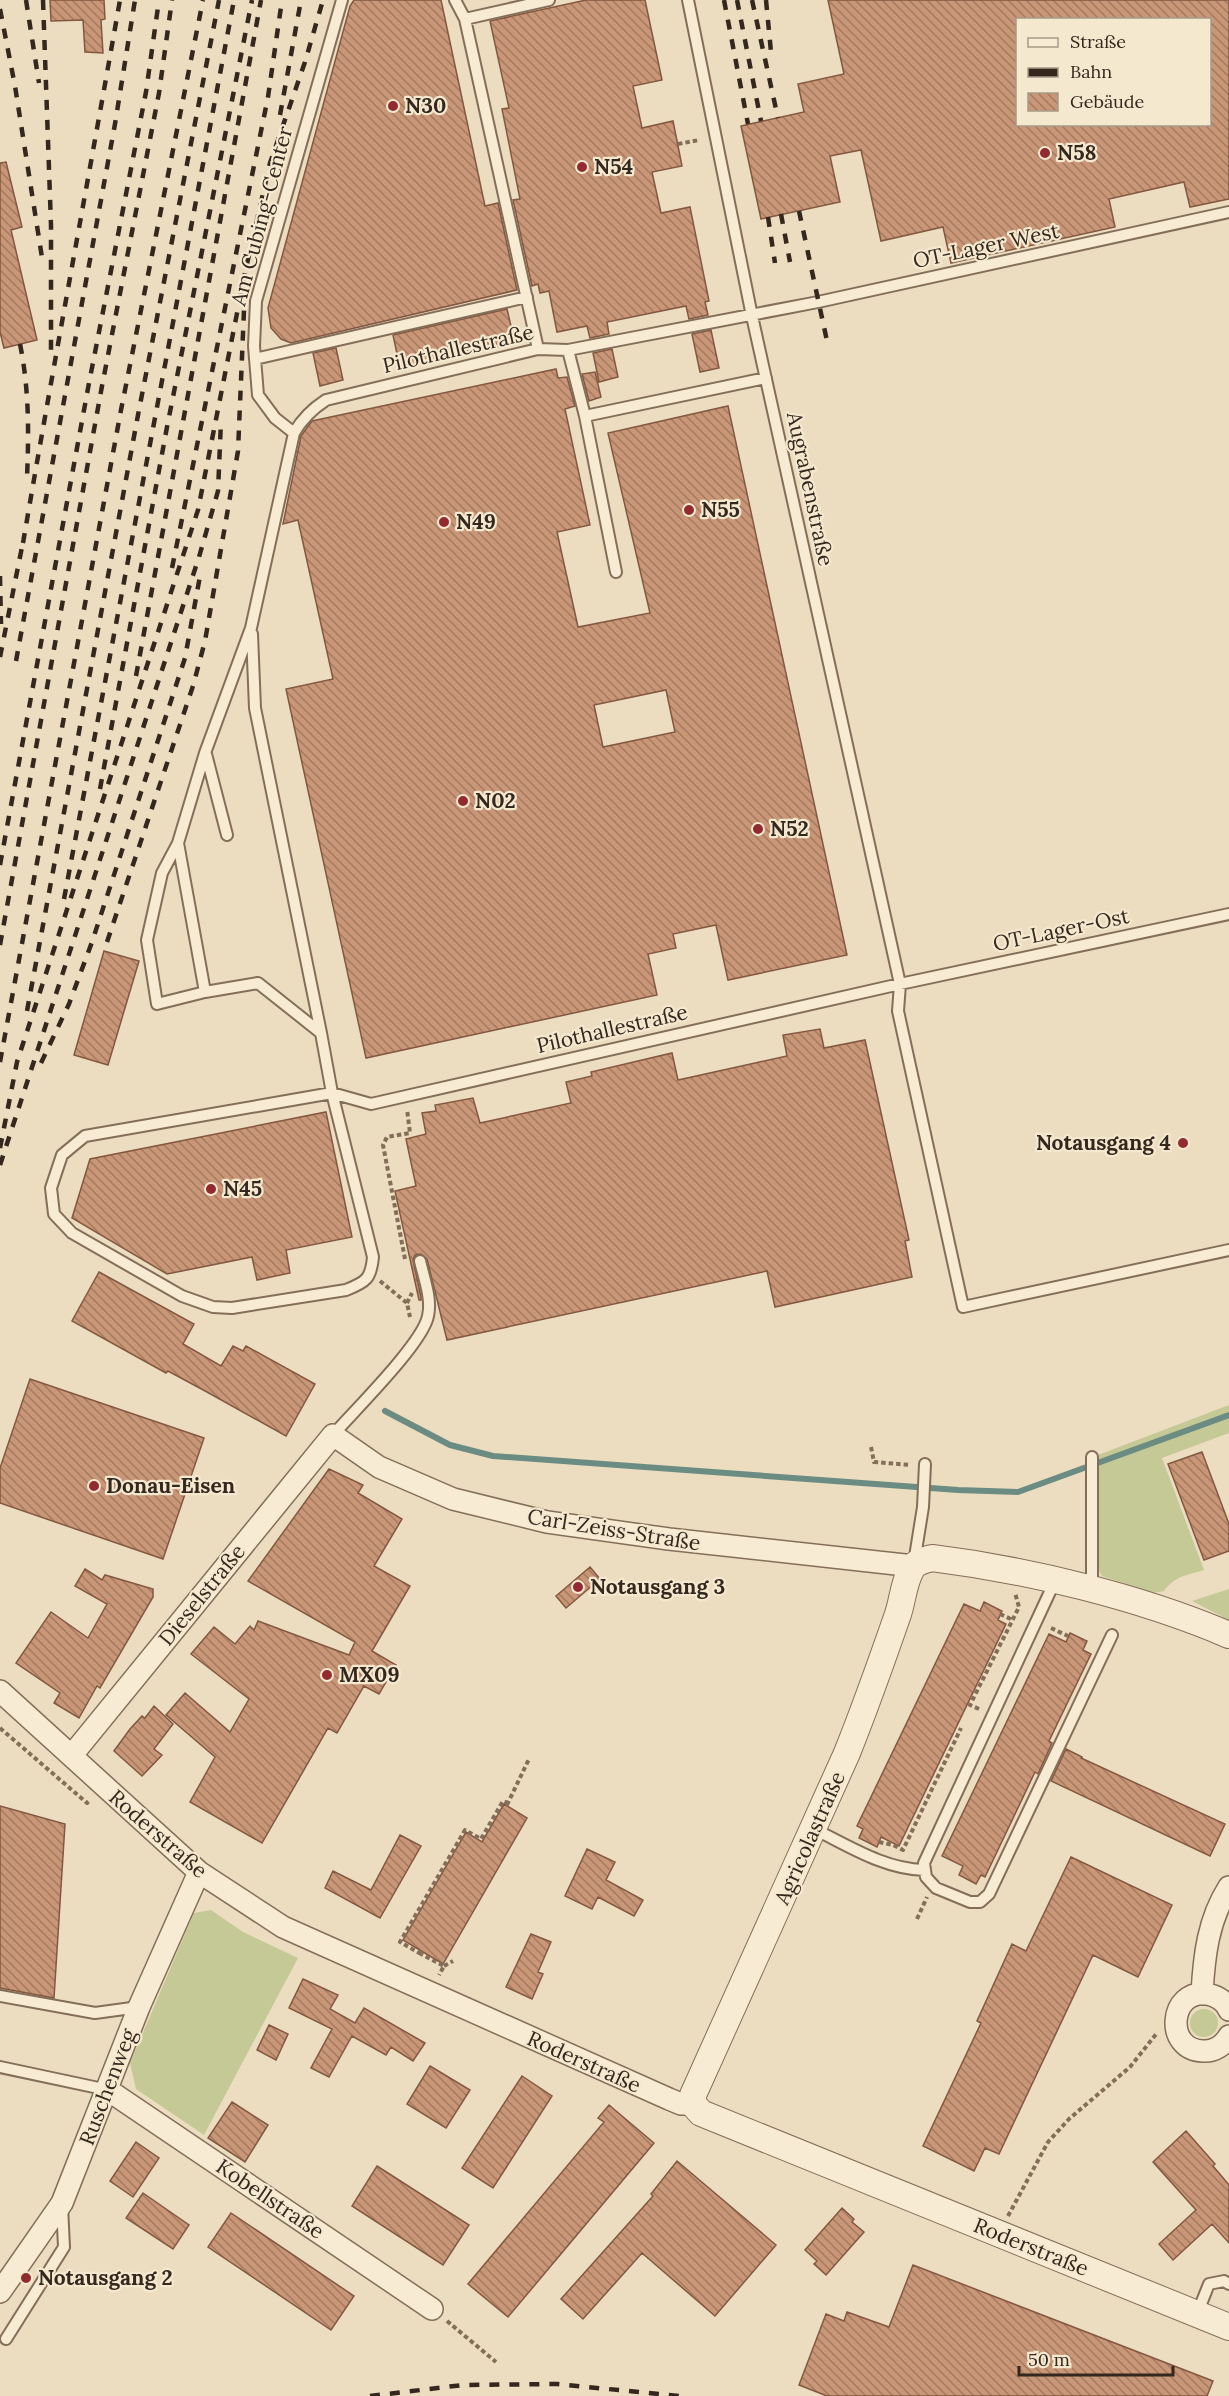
<svg xmlns="http://www.w3.org/2000/svg" width="1229" height="2396" viewBox="0 0 1229 2396" font-family="Lora,serif">
  <defs>
    <pattern id="building-back-hatch" width="6" height="6" patternUnits="userSpaceOnUse" patternTransform="scale(1.5)"><rect width="6" height="6" fill="#c99677"/><path d="M-1 5l2 2M0 0l6 6M5-1l2 2" fill="none" stroke="#a47a61"/></pattern>
  </defs>
  <rect width="100%" height="100%" fill="#ecddc0"/>
  <path fill="#c5c995" d="M 1229,1405 L 1229,1433 L 1162,1458 L 1204,1570 C 1187,1575 1175,1576 1164,1591 L 1153,1593 L 1102,1576 L 1098,1569 L 1098,1455 Z
    M 1229,1589 L 1229,1620 L 1192,1601 Z
    M 211,1910 L 243,1932 L 298,1958 L 204,2135 L 136,2089 L 130,2063 L 194,1913 Z
    M1190 2023a14 14 0 1 1 28 0a14 14 0 1 1-28 0Z"/>
  <g fill="none" stroke-linecap="round" stroke-linejoin="round">
    <path stroke="#6b8c82" stroke-width="6" d="M 385,1411 L 450,1445 L 493,1456 L 958,1490 L 1018,1492 L 1229,1415"/>
  </g>
  <path fill="url(#building-back-hatch)" stroke="#835840" stroke-width="1.5" fill-rule="evenodd" d="M 50,0 L 104,0 L 105,19 L 101,20 L 103,53 L 85,52 L 83,20 L 51,21 Z
    M 354,0 L 441,0 L 485,206 L 498,203 L 517,290 L 291,343 L 281,339 L 271,328 L 268,308 L 350,6 Z
    M 586,0 L 645,0 L 662,80 L 633,86 L 642,128 L 673,121 L 682,166 L 652,172 L 661,213 L 690,207 L 709,301 L 705,302 L 708,315 L 689,319 L 686,306 L 607,322 L 609,334 L 590,338 L 587,326 L 557,332 L 549,291 L 540,293 L 538,284 L 532,286 L 513,200 L 520,199 L 502,109 L 509,108 L 490,21 Z
    M 828,0 L 1229,0 L 1229,199 L 1190,207 L 1184,182 L 1109,199 L 1115,227 L 951,263 L 943,227 L 881,241 L 861,150 L 830,156 L 840,202 L 761,219 L 741,126 L 804,112 L 798,84 L 844,74 ZM 1017,20 L 1209,20 L 1209,124 L 1017,124 Z
    M 6,162 L 22,227 L 11,230 L 37,340 L 4,348 L 0,332 L 0,163 Z
    M 507,309 L 515,343 L 400,368 L 393,335 Z
    M 711,330 L 719,368 L 700,372 L 692,334 Z
    M 336,348 L 343,380 L 320,386 L 313,353 Z
    M 612,349 L 618,377 L 599,382 L 593,353 Z
    M 556,369 L 558,378 L 567,377 L 575,406 L 565,409 L 590,525 L 557,532 L 578,627 L 650,613 L 608,433 L 728,406 L 847,955 L 728,980 L 716,925 L 673,934 L 676,948 L 648,954 L 657,995 L 366,1058 L 286,689 L 333,679 L 298,520 L 283,524 L 301,436 L 312,421 ZM 666,690 L 675,732 L 603,747 L 594,705 Z
    M 595,372 L 601,397 L 589,401 L 582,374 Z
    M 104,951 L 139,961 L 108,1065 L 74,1055 Z
    M 820,1029 L 824,1048 L 865,1040 L 909,1240 L 905,1241 L 912,1277 L 775,1307 L 767,1271 L 447,1340 L 427,1259 L 421,1254 L 415,1255 L 413,1260 L 421,1297 L 421,1300 L 419,1300 L 395,1191 L 416,1186 L 406,1139 L 426,1134 L 422,1113 L 436,1111 L 435,1105 L 473,1098 L 480,1123 L 571,1103 L 566,1082 L 592,1076 L 591,1072 L 672,1053 L 678,1080 L 787,1056 L 783,1035 Z
    M 326,1112 L 352,1237 L 286,1250 L 290,1273 L 257,1280 L 252,1257 L 167,1274 L 72,1218 L 90,1159 Z
    M 99,1272 L 194,1324 L 183,1344 L 221,1366 L 233,1346 L 243,1351 L 246,1346 L 315,1384 L 286,1436 L 207,1392 L 168,1371 L 166,1373 L 72,1321 Z
    M 30,1379 L 204,1438 L 163,1559 L 0,1503 L 0,1468 Z
    M 1202,1452 L 1229,1524 L 1229,1551 L 1204,1560 L 1168,1464 Z
    M 329,1469 L 363,1485 L 358,1493 L 402,1519 L 374,1566 L 410,1586 L 372,1651 L 396,1665 L 379,1694 L 364,1686 L 337,1733 L 328,1728 L 262,1843 L 190,1802 L 215,1757 L 166,1715 L 185,1693 L 230,1732 L 249,1699 L 191,1654 L 214,1627 L 235,1644 L 250,1626 L 254,1630 L 258,1621 L 349,1655 L 355,1642 L 248,1581 Z
    M 590,1567 L 600,1579 L 566,1608 L 556,1596 Z
    M 85,1569 L 102,1580 L 105,1575 L 153,1589 L 153,1597 L 100,1688 L 97,1686 L 79,1718 L 54,1703 L 60,1693 L 16,1663 L 51,1612 L 88,1638 L 107,1604 L 75,1586 Z
    M 984,1602 L 1002,1611 L 998,1620 L 1006,1624 L 899,1846 L 881,1837 L 877,1847 L 859,1838 L 863,1829 L 857,1826 L 964,1604 L 980,1611 Z
    M 1070,1633 L 1087,1641 L 1083,1650 L 1091,1654 L 1049,1741 L 1052,1743 L 1038,1774 L 1035,1772 L 985,1877 L 981,1875 L 976,1884 L 959,1875 L 963,1866 L 942,1856 L 1049,1634 L 1066,1642 Z
    M 154,1706 L 173,1724 L 154,1749 L 162,1755 L 142,1776 L 114,1751 L 130,1729 L 142,1716 L 145,1718 Z
    M 1066,1749 L 1082,1757 L 1081,1758 L 1225,1824 L 1210,1856 L 1051,1781 Z
    M 504,1804 L 527,1818 L 443,1964 L 403,1940 L 466,1832 L 482,1842 Z
    M 0,1806 L 65,1824 L 54,1998 L 0,1988 Z
    M 400,1835 L 421,1846 L 380,1918 L 325,1888 L 333,1871 L 371,1890 Z
    M 587,1849 L 615,1862 L 606,1880 L 643,1900 L 634,1916 L 598,1897 L 592,1909 L 565,1896 Z
    M 1071,1857 L 1172,1905 L 1138,1977 L 1093,1955 L 999,2154 L 985,2148 L 974,2171 L 923,2146 L 981,2023 L 977,2021 L 1012,1944 L 1026,1951 Z
    M 531,1934 L 551,1942 L 538,1972 L 543,1974 L 532,1999 L 506,1987 Z
    M 303,1979 L 338,1995 L 330,2009 L 355,2023 L 364,2008 L 425,2043 L 413,2061 L 391,2047 L 386,2055 L 352,2036 L 329,2077 L 311,2068 L 332,2029 L 289,2008 Z
    M 269,2025 L 288,2034 L 276,2060 L 257,2050 Z
    M 430,2066 L 470,2090 L 446,2128 L 407,2104 Z
    M 522,2076 L 552,2096 L 493,2188 L 462,2168 Z
    M 232,2102 L 268,2125 L 245,2162 L 208,2138 Z
    M 609,2105 L 654,2143 L 508,2317 L 468,2284 L 604,2122 L 598,2118 Z
    M 1186,2131 L 1215,2164 L 1213,2166 L 1229,2185 L 1229,2243 L 1212,2224 L 1173,2260 L 1159,2244 L 1196,2210 L 1153,2162 Z
    M 136,2142 L 159,2158 L 133,2197 L 110,2181 Z
    M 677,2161 L 776,2245 L 715,2316 L 642,2253 L 583,2319 L 561,2299 L 653,2196 L 651,2194 Z
    M 377,2166 L 469,2225 L 443,2265 L 352,2206 Z
    M 143,2193 L 189,2225 L 173,2249 L 126,2218 Z
    M 842,2208 L 854,2219 L 852,2222 L 864,2232 L 826,2275 L 814,2264 L 817,2261 L 805,2250 Z
    M 231,2213 L 354,2296 L 331,2330 L 208,2247 Z
    M 913,2265 L 1213,2381 L 1207,2396 L 827,2396 L 799,2385 L 826,2314 L 844,2321 L 847,2312 L 889,2327 Z"/>
  <g fill="none" stroke-linecap="round" stroke-linejoin="round">
    <defs>
      <path id="service" d="M 455,0 L 465,19 L 549,0
        M 688,0 L 752,316 L 900,984 L 898,1011 L 963,1307 L 1229,1250
        M 465,19 L 538,349
        M 1229,212 L 818,302 L 568,350 L 538,349 L 326,400 C 312,409 302,419 294,433 L 251,628 L 205,753 L 178,843 L 205,992 L 258,983 L 321,1033 L 332,1093 L 373,1257 C 371,1279 366,1282 346,1290 L 232,1308 L 213,1307 L 182,1296 L 72,1233 L 54,1214 L 51,1188 L 62,1155 L 85,1136 L 332,1093 L 371,1104 L 900,984 L 1229,914
        M 568,350 L 585,416 L 616,572
        M 255,359 L 527,297
        M 585,416 L 766,378
        M 294,433 L 275,418 L 258,395 L 254,346 L 256,301 L 342,0
        M 252,634 L 255,708 L 321,1033
        M 206,754 L 227,835
        M 178,843 L 162,873 L 147,940 L 157,1004 L 205,992
        M 333,1435 C 354,1411 423,1343 428,1316 C 432,1299 424,1278 420,1261
        M 914,1563 L 923,1507 L 925,1464
        M 1055,1581 L 924,1863 L 926,1877 L 936,1888 L 970,1902 L 980,1902 L 989,1894 L 1112,1635
        M 1092,1589 L 1092,1457
        M 814,1829 C 849,1846 884,1869 924,1870
        M 0,1996 L 95,2013 L 139,2007
        M 0,2067 L 108,2090
        M 1197,2314 L 1209,2284 L 1224,2281 L 1229,2284
        M 6,2339 L 64,2247 L 62,2206"/>
      <path id="minor" d="M 0,1691 L 199,1872 L 283,1927 L 669,2099 L 681,2104 L 693,2104
        M 72,1755 L 333,1435 L 379,1467 L 453,1499 L 547,1522 L 669,1539 L 914,1566
        M 1202,1994 C 1204,1956 1208,1920 1229,1887
        M 1229,2010 C 1225,2001 1217,1996 1207,1994 C 1169,1989 1164,2050 1203,2051 C 1214,2052 1224,2045 1229,2036
        M 108,2090 L 432,2309
        M 0,2292 L 62,2203 L 139,2007 L 199,1872"/>
      <path id="tertiary" d="M 1229,1635 C 1140,1597 1029,1570 932,1558 C 925,1560 917,1561 912,1568 C 903,1583 903,1601 897,1617 C 881,1663 865,1708 847,1753 L 693,2095 L 693,2104 L 701,2113 L 1229,2327"/>
    </defs>
    <use href="#service" stroke="#846e59" stroke-width="14"/>
    <use href="#minor" stroke="#846e59" stroke-width="24"/>
    <use href="#tertiary" stroke="#846e59" stroke-width="28"/>
    <path stroke="#846e59" stroke-width="4" stroke-dasharray="4.5 3" stroke-linecap="butt" d="M 678,144 L 699,140
      M 405,1259 L 383,1145 L 387,1137 L 410,1133 L 407,1109
      M 380,1281 L 407,1303 L 410,1317
      M 407,1303 L 412,1293
      M 871,1447 L 874,1462 L 910,1465
      M 1000,1614 L 1013,1620
      M 1051,1628 L 1068,1636
      M 979,1709 L 970,1705 L 1019,1607 L 1015,1593
      M 0,1728 L 87,1803 L 90,1800
      M 507,1805 L 529,1759
      M 879,1842 L 893,1845 L 903,1850 L 961,1728
      M 917,1919 L 927,1897
      M 422,1952 L 421,1954 L 444,1966 L 439,1975
      M 421,1954 L 400,1942 L 465,1830 L 481,1839 L 503,1801 L 508,1803
      M 444,1966 L 453,1961
      M 1008,2216 L 1048,2142 L 1069,2119 L 1130,2067 L 1157,2033
      M 447,2321 L 496,2362"/>
    <use href="#service" stroke="#f7ebd3" stroke-width="10"/>
    <use href="#minor" stroke="#f7ebd3" stroke-width="21"/>
    <use href="#tertiary" stroke="#f7ebd3" stroke-width="26"/>
    <path stroke="#34271d" stroke-width="4.5" stroke-dasharray="10 10" stroke-linecap="butt" d="M 26,0 L 39,83
      M 43,0 L 51,225 L 51,351
      M 724,0 L 748,124
      M 737,0 L 761,121
      M 752,0 L 778,118
      M 766,0 L 771,52
      M 0,9 L 15,86 L 43,264
      M 280,115 L 301,0
      M 799,211 L 827,341
      M 781,214 L 790,262
      M 768,217 L 775,263
      M 20,344 C 29,388 29,432 27,477
      M 23,543 C 54,362 88,181 120,0
      M 172,568 L 268,97 L 282,0
      M 0,576 L 1,624
      M 0,657 L 24,537
      M 16,661 L 115,124 L 135,0
      M 136,676 L 261,0
      M 100,789 L 167,427 L 252,0
      M 0,865 L 89,383 L 146,92 L 159,0
      M 64,899 L 234,0
      M 107,942 L 193,686 L 205,641 L 238,451 L 244,310
      M 0,945 L 102,386 L 159,93 L 172,0
      M 27,1011 L 138,415 L 219,0
      M 0,1062 L 121,410 L 203,0
      M 41,1063 L 69,1004 L 92,942 L 185,658 L 200,576
      M 0,1148 L 17,1062 L 198,510 L 246,268 L 270,163 L 305,62 L 323,0
      M 0,1165 L 199,557 L 218,491 L 221,421
      M 370,2396 L 463,2385 L 557,2384 L 679,2396"/>
  </g>
  <g fill="#912b30" stroke="#f4e8cf" stroke-width="2">
    <circle cx="393" cy="106" r="6"/>
    <circle cx="1045" cy="153" r="6"/>
    <circle cx="582" cy="167" r="6"/>
    <circle cx="689" cy="510" r="6"/>
    <circle cx="444" cy="522" r="6"/>
    <circle cx="463" cy="801" r="6"/>
    <circle cx="758" cy="829" r="6"/>
    <circle cx="1183" cy="1143" r="6"/>
    <circle cx="211" cy="1189" r="6"/>
    <circle cx="94" cy="1486" r="6"/>
    <circle cx="578" cy="1587" r="6"/>
    <circle cx="327" cy="1675" r="6"/>
    <circle cx="26" cy="2278" r="6"/>
  </g>
  <g text-anchor="middle" stroke-width="4.5" stroke-linejoin="round" paint-order="stroke">
    <g font-size="21" font-weight="bold" fill="#34271d" stroke="#f4e8cf" text-anchor="start">
      <text x="405" y="113">N30</text>
      <text x="1057" y="160">N58</text>
      <text x="594" y="174">N54</text>
      <text x="701" y="517">N55</text>
      <text x="456" y="529">N49</text>
      <text x="475" y="808">N02</text>
      <text x="770" y="836">N52</text>
      <text x="1171" y="1150" text-anchor="end">Notausgang 4</text>
      <text x="223" y="1196">N45</text>
      <text x="106" y="1493">Donau-Eisen</text>
      <text x="590" y="1594">Notausgang 3</text>
      <text x="339" y="1682">MX09</text>
      <text x="38" y="2285">Notausgang 2</text>
    </g>
    <g font-size="21" fill="#34271d" stroke="#f4e8cf">
      <text transform="translate(262 216) rotate(-75)" y="7">Am Cubing-Center</text>
      <text transform="translate(986 246) rotate(-12)" y="7">OT-Lager West</text>
      <text transform="translate(458 349) rotate(-13)" y="7">Pilothallestraße</text>
      <text transform="translate(810 489) rotate(78)" y="7">Augrabenstraße</text>
      <text transform="translate(1061 930) rotate(-12)" y="7">OT-Lager-Ost</text>
      <text transform="translate(612 1029) rotate(-13)" y="7">Pilothallestraße</text>
      <text transform="translate(614 1530) rotate(9)" y="7">Carl-Zeiss-Straße</text>
      <text transform="translate(202 1595) rotate(-51)" y="7">Dieselstraße</text>
      <text transform="translate(158 1834) rotate(41)" y="7">Roderstraße</text>
      <text transform="translate(810 1838) rotate(-66)" y="7">Agricolastraße</text>
      <text transform="translate(584 2062) rotate(24)" y="7">Roderstraße</text>
      <text transform="translate(108 2087) rotate(-69)" y="7">Ruschenweg</text>
      <text transform="translate(270 2199) rotate(34)" y="7">Kobellstraße</text>
      <text transform="translate(1031 2247) rotate(22)" y="7">Roderstraße</text>
    </g>
  </g>
  <rect x="1016" y="18" width="195" height="108" fill="#f4e8cf" stroke="#a79b88" stroke-width="1.5"/>
  <rect x="1028" y="38" width="30" height="9" fill="#f7ebd3" stroke="#a79b88" stroke-width="1.5"/>
  <text x="1070" y="48" font-size="18" fill="#34271d">Straße</text>
  <rect x="1028" y="68" width="30" height="9" fill="#34271d" stroke="#a79b88" stroke-width="1.5"/>
  <text x="1070" y="78" font-size="18" fill="#34271d">Bahn</text>
  <rect x="1028" y="93" width="30" height="18" fill="url(#building-back-hatch)" stroke="#a79b88" stroke-width="1.5"/>
  <text x="1070" y="108" font-size="18" fill="#34271d">Gebäude</text>
  <path d="M1019 2366v9h154v-9" fill="none" stroke="#34271d" stroke-width="3"/>
  <text x="1028" y="2366" font-size="18" fill="#34271d" stroke="#f4e8cf" stroke-width="4.5" paint-order="stroke">50 m</text>
</svg>
